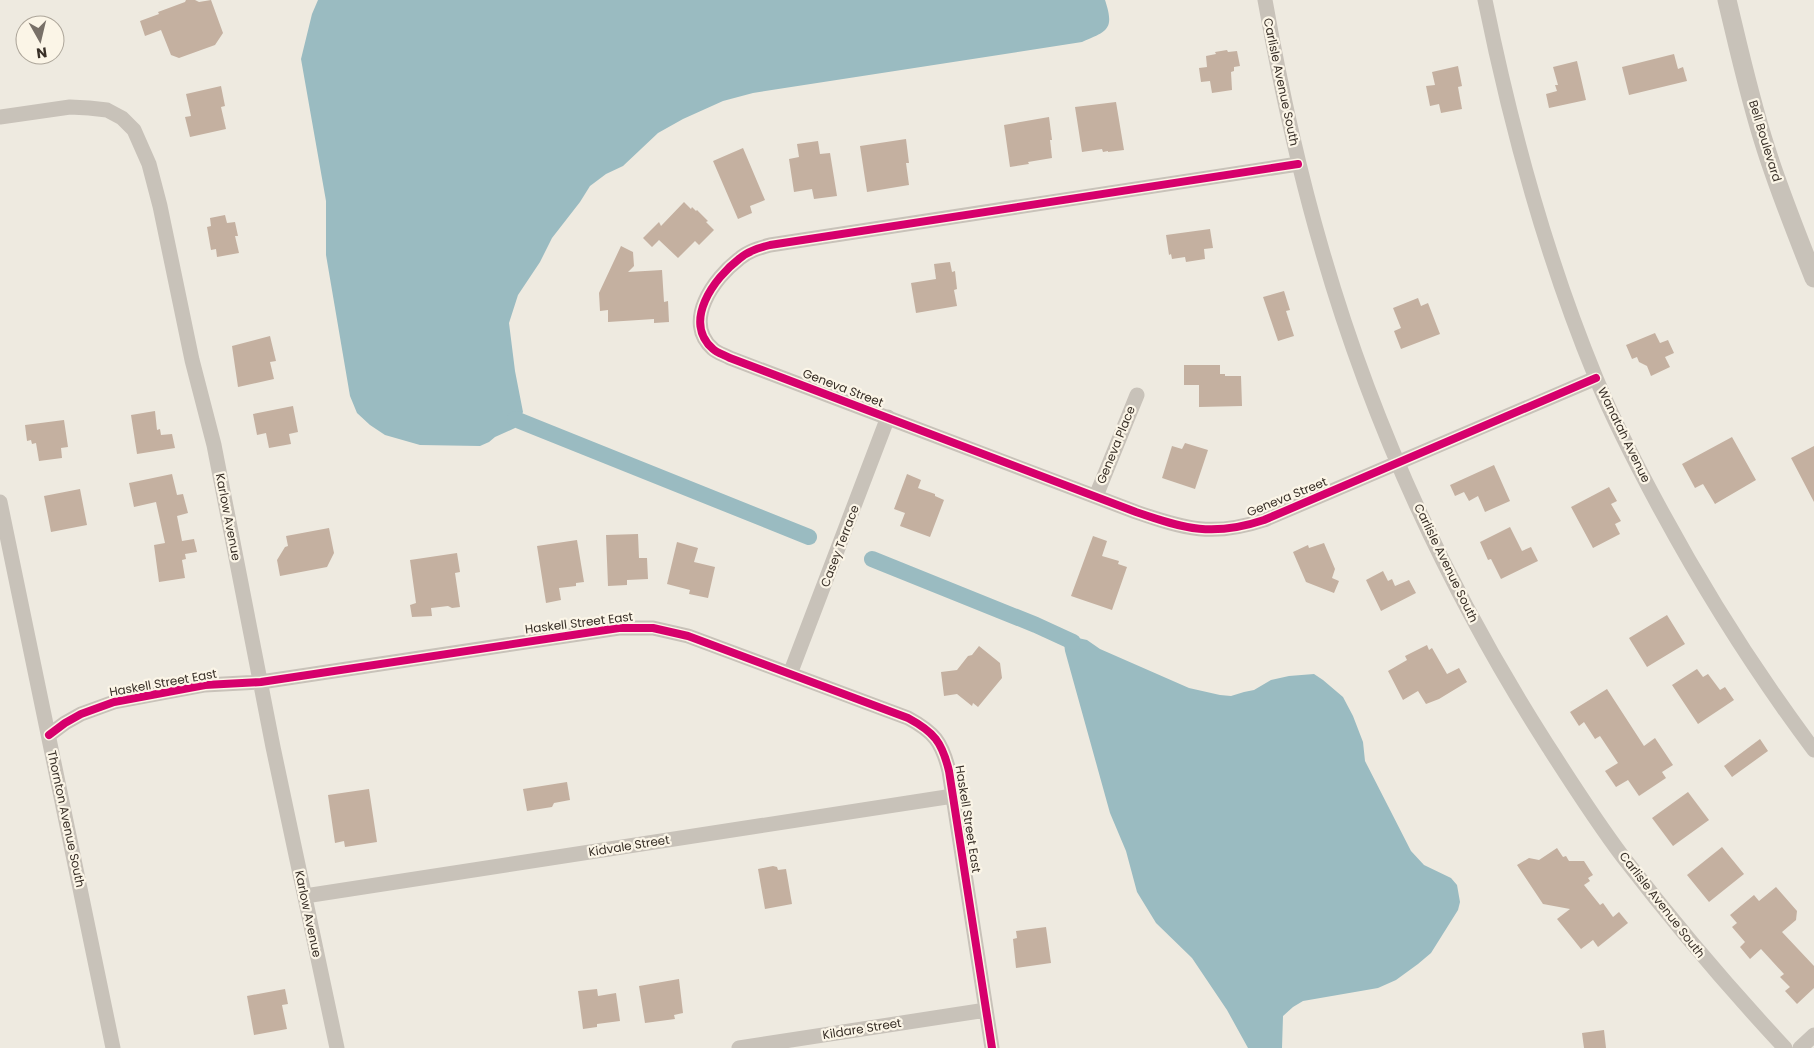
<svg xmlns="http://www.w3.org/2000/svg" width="1814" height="1048" viewBox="0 0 1814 1048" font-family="Poppins,sans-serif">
  <rect width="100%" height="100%" fill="#eeeae0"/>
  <path fill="#9abbc1" d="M 318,0 L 1105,0 C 1115,30 1107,31 1082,42 L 753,93 L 723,101 L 683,119 L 658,133 L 623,166 L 606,174 L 590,186 L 580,202 L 552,238 L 540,262 L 518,295 L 509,323 L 515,371 L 523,412 L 515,428 L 495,437 L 489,442 L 480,446 L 420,445 L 385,435 L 370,425 L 357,413 L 350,396 L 326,255 L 326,201 L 301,59 L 312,14 Z
    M 1069,636 L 1087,640 L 1100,649 L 1189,688 L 1220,695 L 1231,696 L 1244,692 L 1254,690 L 1271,680 L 1289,676 L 1314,674 L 1323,680 L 1343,697 L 1353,716 L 1363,742 L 1365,761 L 1411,851 L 1424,865 L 1451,878 L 1457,885 L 1460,902 L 1458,910 L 1431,953 L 1418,964 L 1396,980 L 1378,988 L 1303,1001 L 1293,1007 L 1283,1016 L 1282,1048 L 1248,1048 L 1227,1010 L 1192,958 L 1156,923 L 1137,892 L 1126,851 L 1110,813 L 1065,651 L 1064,643 Z"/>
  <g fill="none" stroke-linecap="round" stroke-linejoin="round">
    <path stroke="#9abbc1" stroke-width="16" d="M 515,419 L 809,537
      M 872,559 L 1036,625 L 1073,642"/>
  </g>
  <path fill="#c4b0a0" d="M 186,0 L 195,0 L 199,2 L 211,0 L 223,33 L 215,45 L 179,58 L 171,55 L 161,30 L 145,36 L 140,21 L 159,14 L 158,12 L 185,2 Z
    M 1227,50 L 1228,52 L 1237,51 L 1240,66 L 1234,67 L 1234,71 L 1231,72 L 1232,90 L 1212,93 L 1210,81 L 1201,82 L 1199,68 L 1207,67 L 1206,56 L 1216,54 L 1215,52 Z
    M 1674,54 L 1678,69 L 1683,67 L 1687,81 L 1629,95 L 1622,67 Z
    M 1577,61 L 1586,100 L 1549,108 L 1546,94 L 1557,91 L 1555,85 L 1558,85 L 1553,67 Z
    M 1458,66 L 1462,86 L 1458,87 L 1462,109 L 1441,113 L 1439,104 L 1430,106 L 1426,86 L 1435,85 L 1432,72 Z
    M 221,86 L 225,106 L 221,107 L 226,129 L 190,137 L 185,117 L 191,116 L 186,94 Z
    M 1116,102 L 1124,150 L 1108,152 L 1108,151 L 1103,152 L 1102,149 L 1082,152 L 1075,107 Z
    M 1049,117 L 1052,140 L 1050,140 L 1052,158 L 1028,162 L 1029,164 L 1010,167 L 1004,125 Z
    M 906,139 L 909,163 L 906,163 L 909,185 L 867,192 L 860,146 Z
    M 818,141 L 820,154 L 830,153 L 837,196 L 814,199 L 812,189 L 794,192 L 789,159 L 799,157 L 797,144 Z
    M 743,148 L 765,200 L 750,206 L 752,213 L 738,219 L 713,161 Z
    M 684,202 L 691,209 L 692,207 L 696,211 L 697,210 L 708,221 L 706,222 L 714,230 L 699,245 L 695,241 L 678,258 L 659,240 L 652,247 L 643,238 L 659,222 L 661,226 Z
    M 225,215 L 227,223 L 235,222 L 238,236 L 235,236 L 239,253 L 217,257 L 216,249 L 211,250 L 207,227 L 211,226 L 210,218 Z
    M 1210,229 L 1213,248 L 1204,249 L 1205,259 L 1186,262 L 1185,257 L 1172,259 L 1171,254 L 1169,255 L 1166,235 Z
    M 621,246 L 633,252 L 634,266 L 628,272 L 662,270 L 664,302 L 668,301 L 669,322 L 654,323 L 654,319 L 608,322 L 608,310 L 600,311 L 599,293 Z
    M 950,262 L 952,272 L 955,271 L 957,289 L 954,290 L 957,306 L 916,313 L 911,283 L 936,279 L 934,264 Z
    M 1284,291 L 1290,310 L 1286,311 L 1294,336 L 1278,341 L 1263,297 Z
    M 1418,298 L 1421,306 L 1428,303 L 1440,334 L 1401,349 L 1394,331 L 1401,328 L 1393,308 Z
    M 1655,333 L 1660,343 L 1668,340 L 1674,353 L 1665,357 L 1670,367 L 1651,376 L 1647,366 L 1639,362 L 1637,357 L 1632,359 L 1626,345 Z
    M 270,336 L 276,361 L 270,362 L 274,379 L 238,387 L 232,346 Z
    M 1184,365 L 1220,365 L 1220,374 L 1225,374 L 1225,376 L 1241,376 L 1242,406 L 1199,407 L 1199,385 L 1184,385 Z
    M 293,406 L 298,432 L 289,434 L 291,444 L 269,448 L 266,433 L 257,435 L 253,414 Z
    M 155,411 L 157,430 L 160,429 L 161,435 L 172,434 L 175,448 L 137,454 L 131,415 Z
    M 64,420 L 68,447 L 61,448 L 62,458 L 39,461 L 36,443 L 32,444 L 31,440 L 27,441 L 25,425 Z
    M 1732,437 L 1756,480 L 1715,504 L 1703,484 L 1695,488 L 1682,464 Z
    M 1185,443 L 1208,450 L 1195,489 L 1162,478 L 1172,446 L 1182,449 Z
    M 1814,446 L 1814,502 L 1791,458 Z
    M 1494,465 L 1510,501 L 1485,512 L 1478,496 L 1469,501 L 1464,492 L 1455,496 L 1450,485 Z
    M 172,474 L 177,495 L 183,494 L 188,513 L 177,516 L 182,541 L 194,539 L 197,552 L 185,554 L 186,559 L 182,560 L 185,578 L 159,582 L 154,545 L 165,543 L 156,502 L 134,507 L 129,483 Z
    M 907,474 L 921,480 L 918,488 L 935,494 L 935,496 L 944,500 L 930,537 L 900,526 L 905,513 L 894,509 Z
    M 1609,487 L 1617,501 L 1611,504 L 1621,521 L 1615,524 L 1620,534 L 1593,548 L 1571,507 Z
    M 80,489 L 87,525 L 51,532 L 44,496 Z
    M 1510,527 L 1522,551 L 1531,547 L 1538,561 L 1501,579 L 1491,559 L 1488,560 L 1480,542 Z
    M 329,528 L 334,553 L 327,567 L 280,576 L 277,560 L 285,547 L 288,546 L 286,536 Z
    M 638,534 L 639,558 L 647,558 L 648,579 L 627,580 L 627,585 L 608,586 L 606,535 Z
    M 1093,536 L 1107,541 L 1102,556 L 1119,561 L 1118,564 L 1127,567 L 1112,610 L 1071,596 Z
    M 577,540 L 584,582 L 576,583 L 576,586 L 559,588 L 561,600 L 546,603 L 537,546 Z
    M 677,542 L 698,548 L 694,562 L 715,567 L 708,598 L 689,594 L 690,590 L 667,584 Z
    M 1324,543 L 1335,569 L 1332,578 L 1339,581 L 1334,593 L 1306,582 L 1293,552 L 1308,545 L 1309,548 Z
    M 457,553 L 460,572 L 455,573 L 460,607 L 452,608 L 448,606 L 431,608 L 432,616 L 412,617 L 410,605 L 416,603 L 410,560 Z
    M 1383,571 L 1388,581 L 1392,579 L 1395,586 L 1409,580 L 1416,593 L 1381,611 L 1366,580 Z
    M 1667,615 L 1685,644 L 1647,667 L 1629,638 Z
    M 1427,645 L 1429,650 L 1432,648 L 1447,674 L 1459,668 L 1467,682 L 1439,699 L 1426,704 L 1418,691 L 1403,700 L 1388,671 L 1407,660 L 1405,656 Z
    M 979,646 L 1000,663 L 1002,678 L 978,707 L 973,703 L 972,706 L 957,694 L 944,696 L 941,672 L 957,670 L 968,656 L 972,655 Z
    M 1697,669 L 1703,677 L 1708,674 L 1720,690 L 1725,687 L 1734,700 L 1698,724 L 1672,685 Z
    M 1607,689 L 1644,746 L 1655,738 L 1673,765 L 1662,772 L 1666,778 L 1639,796 L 1628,780 L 1616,787 L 1605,771 L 1618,763 L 1600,736 L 1595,739 L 1584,722 L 1579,726 L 1570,712 Z
    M 1760,739 L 1768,751 L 1732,777 L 1724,766 Z
    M 567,782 L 570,800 L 554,803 L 552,807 L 527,811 L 523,789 Z
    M 369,789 L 377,842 L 345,847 L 344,841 L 335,843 L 328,795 Z
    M 1688,792 L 1709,820 L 1673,846 L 1652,818 Z
    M 1722,847 L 1744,874 L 1709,902 L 1687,875 Z
    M 1557,848 L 1563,857 L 1566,856 L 1569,861 L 1584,861 L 1593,875 L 1588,878 L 1590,881 L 1584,885 L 1600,905 L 1603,903 L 1613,917 L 1619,912 L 1628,923 L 1598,947 L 1593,940 L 1581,949 L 1557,919 L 1570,909 L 1543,904 L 1517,865 L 1529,858 L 1539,860 Z
    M 773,866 L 777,867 L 778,870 L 786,869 L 792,904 L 765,909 L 758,869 Z
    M 1776,887 L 1797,911 L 1796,920 L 1782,932 L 1814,966 L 1814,988 L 1797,1004 L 1785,991 L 1790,987 L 1780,977 L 1784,974 L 1761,949 L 1750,959 L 1740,947 L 1745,942 L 1732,927 L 1737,923 L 1730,915 L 1754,895 L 1759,901 Z
    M 1046,927 L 1051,963 L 1016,968 L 1013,939 L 1017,938 L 1016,931 Z
    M 679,979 L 683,1013 L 674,1015 L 675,1019 L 645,1023 L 639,986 Z
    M 285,989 L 288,1004 L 282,1005 L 287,1029 L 254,1035 L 247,996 Z
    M 597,989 L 598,996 L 616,993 L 620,1021 L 597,1024 L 597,1027 L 583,1029 L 578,991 Z
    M 1604,1030 L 1606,1048 L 1584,1048 L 1582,1033 Z"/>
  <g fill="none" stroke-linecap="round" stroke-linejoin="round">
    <path stroke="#c8c2b9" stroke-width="15" d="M 1265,0 C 1280,84 1298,168 1322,250 C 1372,424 1449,591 1546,743 C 1571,782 1595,820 1623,857 C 1674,923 1728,987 1785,1048
      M 1485,0 C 1511,128 1546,257 1596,378 C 1615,424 1638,468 1662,512 C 1707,595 1757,674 1814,750
      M 0,117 L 70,107 L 89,108 L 107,110 L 122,118 L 134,130 L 149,164 L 160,206 L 192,360 L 214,445 L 273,747 L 337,1048
      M 1298,164 L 770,245 C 759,248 748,251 739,259 C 714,278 682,322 713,349 C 717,353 725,355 730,358 L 1136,512 C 1185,529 1213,537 1264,520 L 1596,378
      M 1096,496 L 1137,395
      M 0,502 L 113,1048
      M 790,674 L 888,417
      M 49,735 L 65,723 L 81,714 L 114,702 L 205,685 L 261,682 L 619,628 L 653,628 L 688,636 L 908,718 C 934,732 942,742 949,771 L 992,1048
      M 305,896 L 953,796
      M 739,1048 L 986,1010
      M 1800,1048 L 1814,1035"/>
    <path stroke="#c8c2b9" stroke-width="19" d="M 1727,0 C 1739,50 1750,100 1766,149 C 1780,193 1797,235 1814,278"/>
    <defs>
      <path id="cycleway" d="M 1298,164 L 770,245 C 759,248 748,251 739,259 C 714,278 682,322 713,349 C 717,353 725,355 730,358 L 1136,512 C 1185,529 1213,537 1264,520 L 1596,378
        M 49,735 L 65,723 L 81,714 L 114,702 L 205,685 L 261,682 L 619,628 L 653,628 L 688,636 L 908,718 C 934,732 942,742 949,771 L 992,1048"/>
    </defs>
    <use href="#cycleway" stroke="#fbf5e7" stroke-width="11"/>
    <use href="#cycleway" stroke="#d6006c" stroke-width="8"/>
  </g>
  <g text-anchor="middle" stroke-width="4.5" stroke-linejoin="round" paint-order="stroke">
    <g font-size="12" fill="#382f27" stroke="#fbf5e7">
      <text transform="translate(1281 82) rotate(78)" y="4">Carlisle Avenue South</text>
      <text transform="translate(1765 141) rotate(73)" y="4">Bell Boulevard</text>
      <text transform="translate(843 388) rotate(21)" y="4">Geneva Street</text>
      <text transform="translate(1624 435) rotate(64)" y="4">Wanatah Avenue</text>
      <text transform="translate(1116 445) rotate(-68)" y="4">Geneva Place</text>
      <text transform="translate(1287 497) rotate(-22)" y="4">Geneva Street</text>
      <text transform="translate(228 517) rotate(79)" y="4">Karlow Avenue</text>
      <text transform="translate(840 546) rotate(-69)" y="4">Casey Terrace</text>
      <text transform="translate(1446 563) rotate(64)" y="4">Carlisle Avenue South</text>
      <text transform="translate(579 623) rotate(-7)" y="4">Haskell Street East</text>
      <text transform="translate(163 683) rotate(-10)" y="4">Haskell Street East</text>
      <text transform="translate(66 819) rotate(78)" y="4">Thornton Avenue South</text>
      <text transform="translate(968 819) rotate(81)" y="4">Haskell Street East</text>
      <text transform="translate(629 846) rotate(-9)" y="4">Kidvale Street</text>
      <text transform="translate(1662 905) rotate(52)" y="4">Carlisle Avenue South</text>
      <text transform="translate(308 914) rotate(78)" y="4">Karlow Avenue</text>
      <text transform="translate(862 1029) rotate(-9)" y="4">Kildare Street</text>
    </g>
  </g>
  <g transform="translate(40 40) rotate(172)"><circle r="24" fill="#fbf5e7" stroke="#ada69a"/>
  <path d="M0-4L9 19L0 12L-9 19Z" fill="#787068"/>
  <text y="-8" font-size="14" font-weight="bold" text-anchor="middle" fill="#382f27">N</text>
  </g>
</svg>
